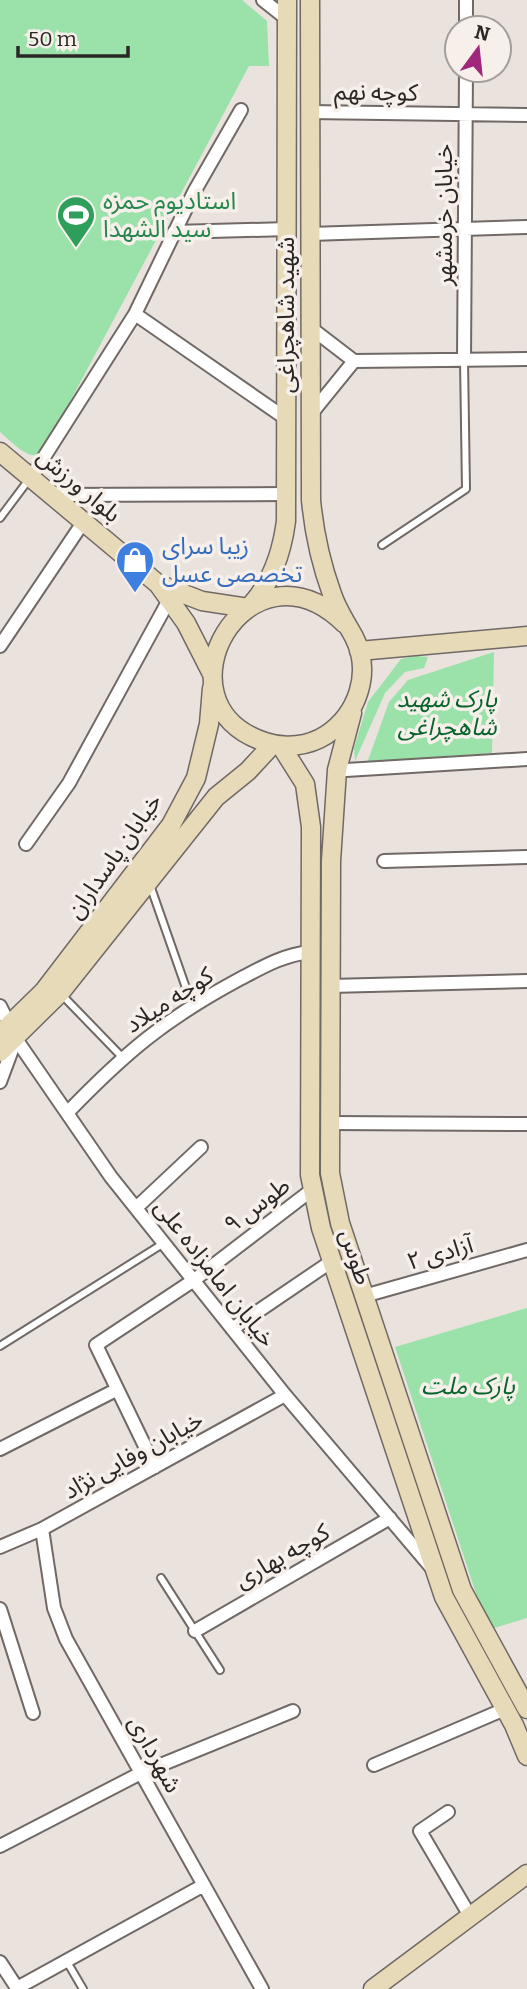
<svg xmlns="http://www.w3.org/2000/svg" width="527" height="1989" viewBox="0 0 527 1989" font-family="Bitter,'Noto Sans Arabic',serif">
  <rect width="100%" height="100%" fill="#eae2dd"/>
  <path fill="#9ae2a9" d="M 0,0 L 242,0 L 267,21 L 269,66 L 249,66 L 42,454 C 28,461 11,441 0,432 Z
    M 494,652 L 492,753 L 367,763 L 389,702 L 408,680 Z
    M 415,656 L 428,657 L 424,668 L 405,672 L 385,693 L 355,761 L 354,748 L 368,702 L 401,659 Z
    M 527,1308 L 527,1618 L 488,1630 L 395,1347 Z"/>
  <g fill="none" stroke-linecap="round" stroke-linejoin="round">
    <defs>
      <path id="lane" d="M 0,518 L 30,478
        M 382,545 L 466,489 L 464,360
        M 150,885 L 192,1005
        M 62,995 L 122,1057
        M 0,1346 L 164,1243
        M 161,1578 L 220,1670
        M 66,1960 L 83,1989"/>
      <path id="street" d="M 263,0 L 287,19
        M 466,28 L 466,0
        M 309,112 L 527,115
        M 174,232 L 288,229
        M 310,234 L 527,227
        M 135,314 L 194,192 L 241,110
        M 311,328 L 354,361
        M 464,360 L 466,70
        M 354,361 L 527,359
        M 311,414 L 354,361
        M 32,476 L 135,314 L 288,420
        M 54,495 L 287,494
        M 0,646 L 84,521
        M 346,770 L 527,759
        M 26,844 L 69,783 L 169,600
        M 384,861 L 527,857
        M 330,986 L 527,981
        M 0,1006 L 10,1026
        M 16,1039 L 111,1177 L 285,1395 L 431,1567
        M 0,1082 L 16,1039
        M 68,1112 C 125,1053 164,1020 236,981 C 261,968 282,955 310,952
        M 329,1123 L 527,1124
        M 136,1208 L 201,1147
        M 364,1296 L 527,1250
        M 232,1329 L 332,1261
        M 0,1449 L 116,1390
        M 155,1467 L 96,1345 L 194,1280 L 313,1189
        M 42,1529 L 54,1608 L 66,1639 L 262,1989
        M 0,1547 L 42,1529 L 285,1395
        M 0,1609 L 33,1713
        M 195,1631 L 390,1518
        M 374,1765 L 505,1709
        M 448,1812 L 420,1831 L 470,1916
        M 0,1846 L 141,1773 L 293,1711
        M 0,1962 L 17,1988 L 204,1885"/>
      <path id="secondary" d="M 310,0 L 311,500 C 314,532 321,564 332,594 C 337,610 346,622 354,637 C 372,672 358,714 326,735 C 309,746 285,749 265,742 C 149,704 248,529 345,624
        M 0,452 L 158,584 L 186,623 L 212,674
        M 158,584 L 202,601 L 248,608
        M 252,604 C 273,580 282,552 286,521 L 287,0
        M 359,651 L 527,636
        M 352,713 L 337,770 L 331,861 L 330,1173 L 340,1223 L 462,1590 L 527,1709
        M 281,746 L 305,784 L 311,827 L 310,1175 L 321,1228 L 444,1597 L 514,1725 L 527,1756
        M 0,1034 L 44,991 L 171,825 L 196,778 L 209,724 L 212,688
        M 0,1052 L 60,993 L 216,797 L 248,771 L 273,744
        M 373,1989 L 527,1874"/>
    </defs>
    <use href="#lane" stroke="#706965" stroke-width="10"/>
    <use href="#street" stroke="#706965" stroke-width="16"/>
    <use href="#secondary" stroke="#706965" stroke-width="21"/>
    <use href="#lane" stroke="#fff" stroke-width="6"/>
    <use href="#street" stroke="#fff" stroke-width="12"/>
    <use href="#secondary" stroke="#e6dab8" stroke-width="18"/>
  </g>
  <defs>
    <symbol id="stadium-pin" viewBox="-11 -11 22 30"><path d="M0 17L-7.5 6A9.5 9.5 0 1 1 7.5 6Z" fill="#2e9e5b" stroke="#f7efea"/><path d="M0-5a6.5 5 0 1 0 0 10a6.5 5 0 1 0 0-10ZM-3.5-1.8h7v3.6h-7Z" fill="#fff"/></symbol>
    <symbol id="shop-pin" viewBox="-11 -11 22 30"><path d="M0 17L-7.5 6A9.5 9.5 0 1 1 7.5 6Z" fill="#3f7fe0" stroke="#f7efea"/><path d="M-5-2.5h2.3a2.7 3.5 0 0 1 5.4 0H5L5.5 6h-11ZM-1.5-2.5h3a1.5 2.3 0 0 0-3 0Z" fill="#fff"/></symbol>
  </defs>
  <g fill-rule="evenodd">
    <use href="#stadium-pin" x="54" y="193" width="44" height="60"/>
    <use href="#shop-pin" x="113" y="538" width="44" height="60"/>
  </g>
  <g text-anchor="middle" stroke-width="7" stroke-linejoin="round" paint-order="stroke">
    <g font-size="24" fill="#2a2726" stroke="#f7efea">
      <text transform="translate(376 92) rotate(1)" y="8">کوچه نهم</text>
      <text transform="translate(444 215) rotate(-90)" y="8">خیابان خرمشهر</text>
      <text transform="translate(286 315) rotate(-90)" y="8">شهید شاهچراغی</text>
      <text transform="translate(79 485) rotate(40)" y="8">بلوار ورزش</text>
      <text transform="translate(114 856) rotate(-55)" y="8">خیابان پاسداران</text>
      <text transform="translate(169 1000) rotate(-33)" y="8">کوچه میلاد</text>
      <text transform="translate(257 1205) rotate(-37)" y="8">طوس ۹</text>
      <text transform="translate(440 1253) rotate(-16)" y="8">آزادی ۲</text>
      <text transform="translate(356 1257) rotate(72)" y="8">طوس</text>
      <text transform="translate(215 1273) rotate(52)" y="8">خیابان امامزاده علی</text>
      <text transform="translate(133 1455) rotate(-29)" y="8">خیابان وفایی نژاد</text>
      <text transform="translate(282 1556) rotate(-30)" y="8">کوچه بهاری</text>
      <text transform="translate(155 1754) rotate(61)" y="8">شهرداری</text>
    </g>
    <g font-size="24" fill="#27864d" stroke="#f7efea" text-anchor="start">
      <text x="103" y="209">استادیوم حمزه<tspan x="103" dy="28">سید الشهدا</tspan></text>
    </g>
    <g font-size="24" fill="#366cbe" stroke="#f7efea" text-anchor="start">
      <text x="162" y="554">زیبا سرای<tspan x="162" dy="28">تخصصی عسل</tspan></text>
    </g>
    <g font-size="24" font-style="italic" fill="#08642d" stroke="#f7efea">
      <text x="447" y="707">پارک شهید<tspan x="447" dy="28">شاهچراغی</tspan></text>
      <text x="468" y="1394">پارک ملت</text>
    </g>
  </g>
  <g transform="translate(478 49) rotate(15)"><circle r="33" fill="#f7efea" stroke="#a59f9c" stroke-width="2"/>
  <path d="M0-5L12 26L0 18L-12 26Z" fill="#a1277d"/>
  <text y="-10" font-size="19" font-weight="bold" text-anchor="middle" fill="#2a2726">N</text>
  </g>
  <path d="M18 46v10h110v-10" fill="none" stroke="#2a2726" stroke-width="3.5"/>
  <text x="28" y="46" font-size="21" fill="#2a2726" stroke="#f7efea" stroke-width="5" paint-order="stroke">50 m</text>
</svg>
